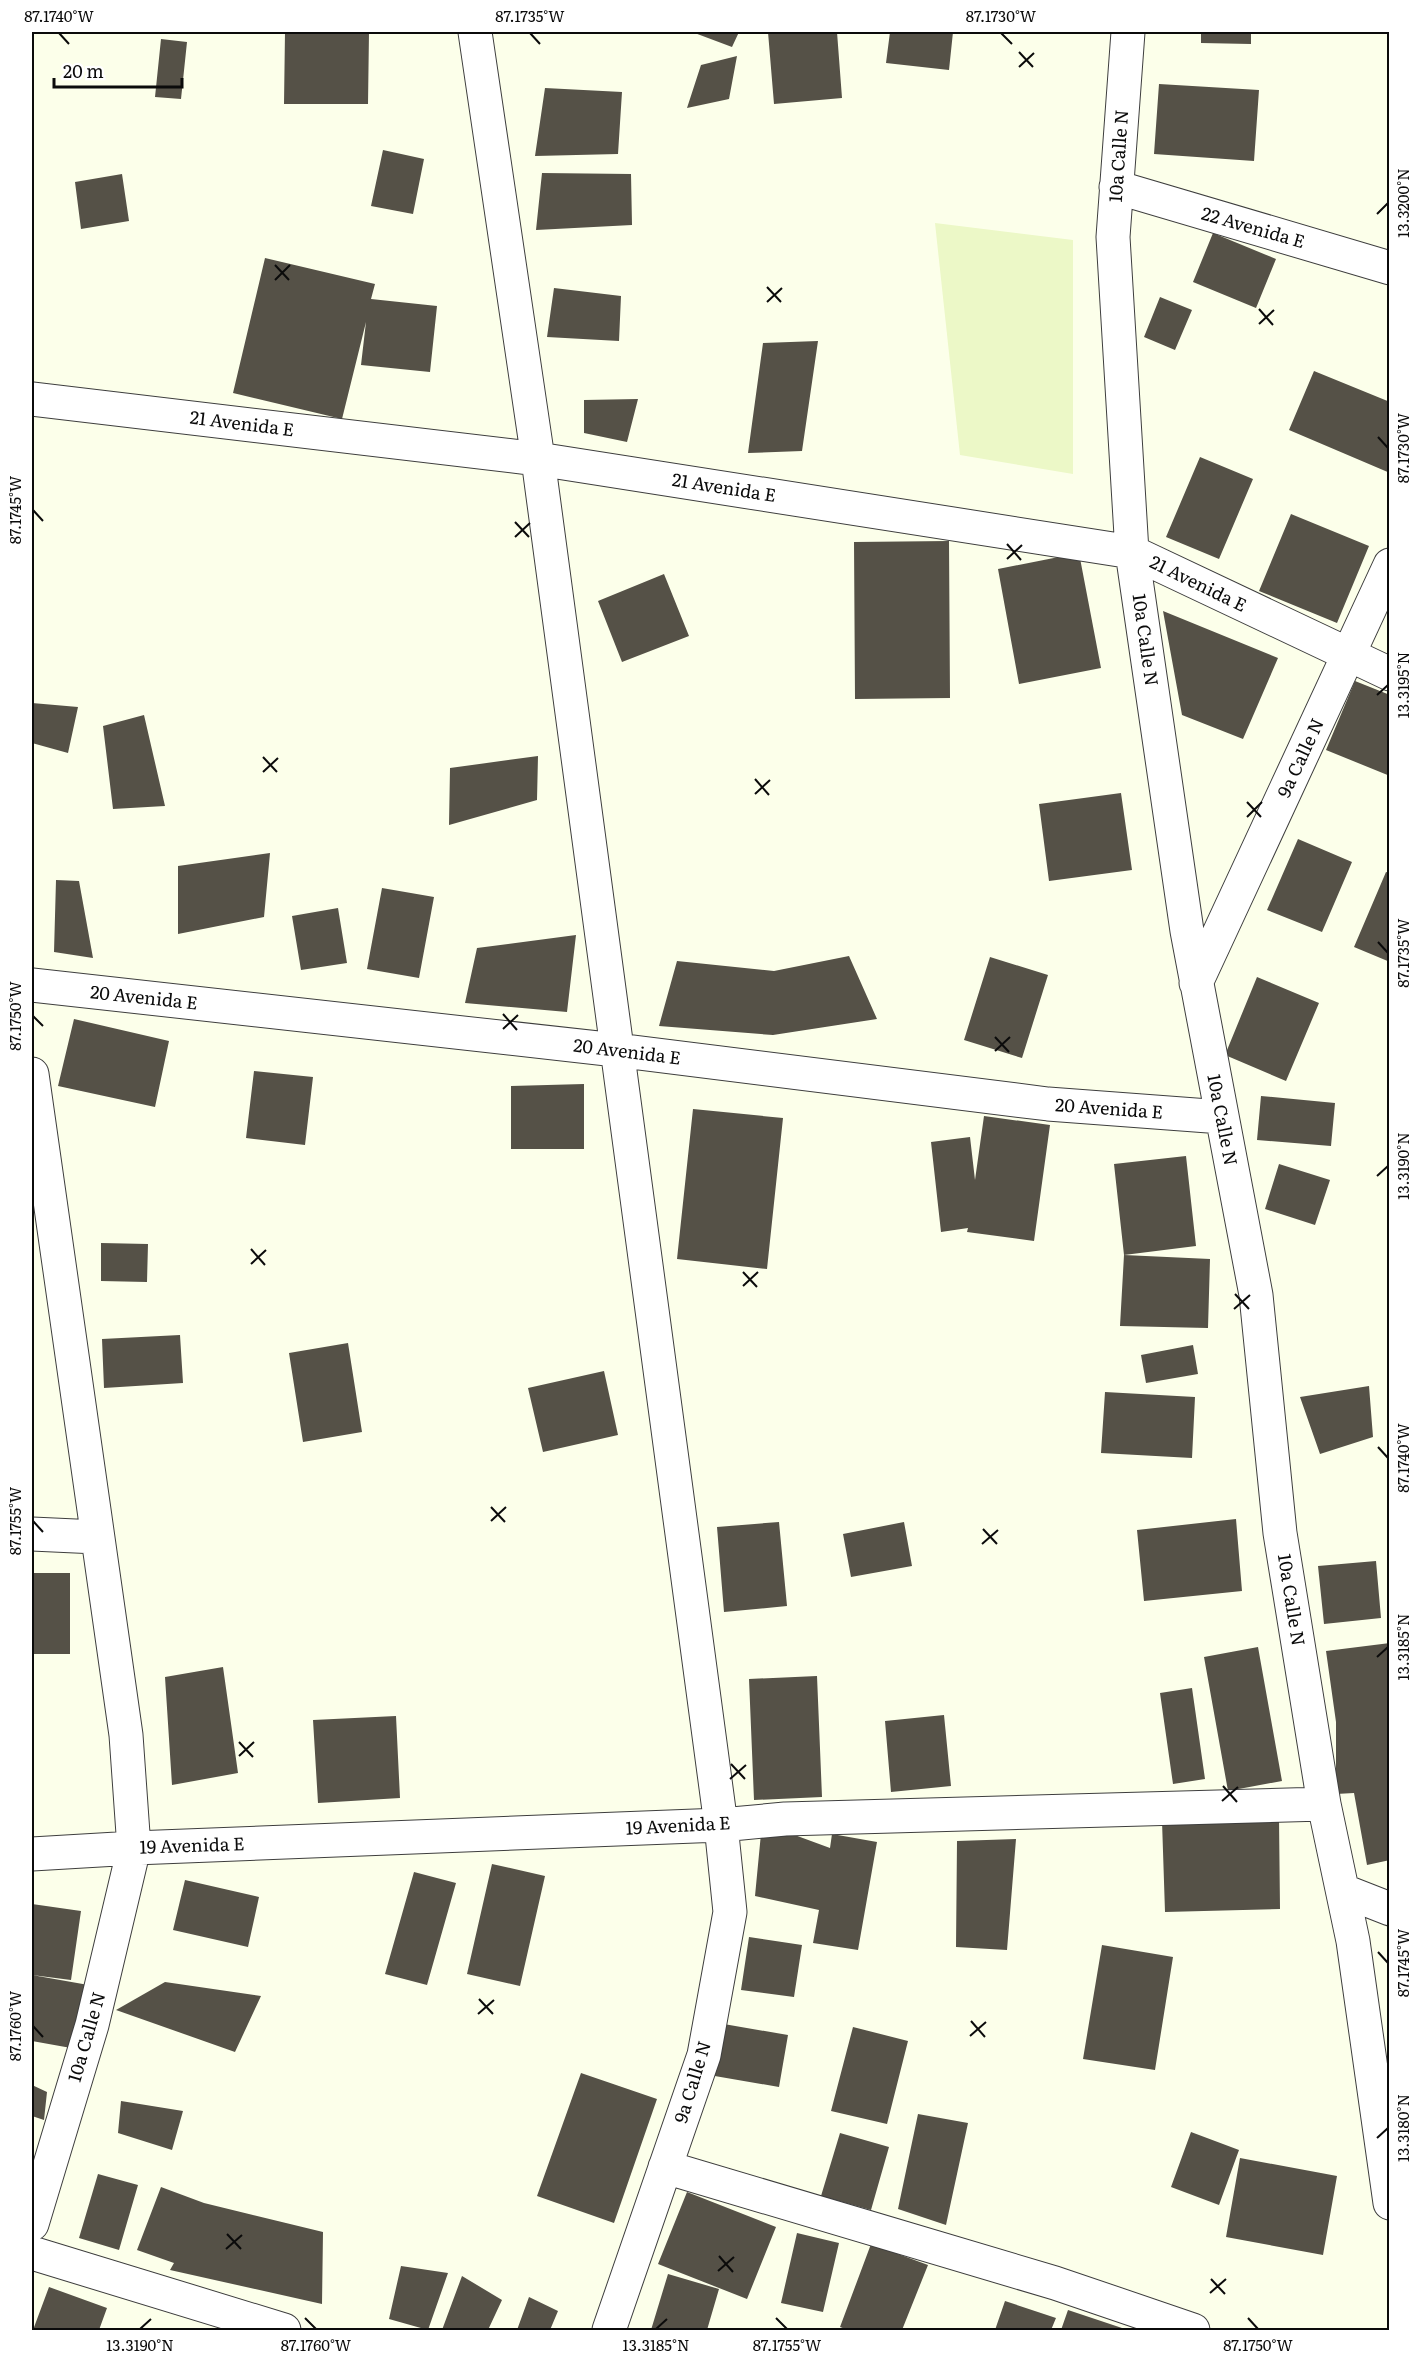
<svg xmlns="http://www.w3.org/2000/svg" width="1421" height="2362" viewBox="0 0 1421 2362" font-family="Literata,serif">
  <rect width="100%" height="100%" fill="#fcffea"/>
  <path fill="#ecf8c7" d="M 935,223 L 1073,240 L 1073,474 L 960,455 Z"/>
  <path fill="#555147" d="M 285,32 L 369,32 L 368,104 L 284,104 Z
    M 692,32 L 739,32 L 732,47 Z
    M 768,32 L 837,32 L 842,98 L 774,104 Z
    M 890,32 L 953,32 L 949,70 L 886,63 Z
    M 1201,32 L 1251,32 L 1251,44 L 1201,43 Z
    M 161,39 L 187,42 L 181,99 L 155,97 Z
    M 737,56 L 729,99 L 687,108 L 701,65 Z
    M 1159,84 L 1259,90 L 1254,161 L 1154,154 Z
    M 545,88 L 622,92 L 618,154 L 535,156 Z
    M 383,150 L 424,159 L 413,214 L 371,206 Z
    M 542,173 L 631,174 L 632,225 L 536,230 Z
    M 122,174 L 129,221 L 81,229 L 75,182 Z
    M 1213,233 L 1276,259 L 1256,308 L 1193,282 Z
    M 265,258 L 375,284 L 371,299 L 437,306 L 430,372 L 361,365 L 366,322 L 342,419 L 233,393 Z
    M 554,288 L 621,296 L 619,341 L 547,337 Z
    M 1160,297 L 1192,310 L 1175,350 L 1144,337 Z
    M 818,341 L 802,451 L 748,453 L 763,343 Z
    M 1314,371 L 1390,402 L 1390,473 L 1289,430 Z
    M 638,399 L 627,442 L 584,433 L 584,400 Z
    M 1200,457 L 1253,479 L 1219,559 L 1166,537 Z
    M 1291,514 L 1369,546 L 1337,623 L 1259,591 Z
    M 949,541 L 950,698 L 855,699 L 854,542 Z
    M 1079,553 L 1101,668 L 1019,684 L 998,569 Z
    M 664,574 L 689,636 L 622,662 L 598,601 Z
    M 1163,611 L 1278,658 L 1243,739 L 1182,715 Z
    M 1355,681 L 1390,695 L 1390,776 L 1326,750 Z
    M 32,703 L 78,707 L 68,753 L 32,743 Z
    M 144,715 L 165,806 L 113,809 L 103,726 Z
    M 538,756 L 537,800 L 449,825 L 450,768 Z
    M 1121,793 L 1132,870 L 1049,881 L 1039,804 Z
    M 1298,839 L 1352,862 L 1322,932 L 1267,910 Z
    M 270,853 L 264,917 L 178,934 L 178,866 Z
    M 1386,872 L 1390,873 L 1390,962 L 1354,947 Z
    M 56,880 L 79,881 L 93,958 L 54,952 Z
    M 382,888 L 434,897 L 419,978 L 367,969 Z
    M 338,908 L 347,963 L 301,970 L 292,916 Z
    M 576,935 L 567,1012 L 465,1003 L 477,948 Z
    M 849,956 L 877,1019 L 773,1035 L 659,1026 L 677,961 L 774,971 Z
    M 990,957 L 1048,975 L 1022,1058 L 964,1040 Z
    M 1257,977 L 1319,1003 L 1286,1081 L 1225,1055 Z
    M 74,1019 L 169,1041 L 155,1107 L 58,1086 Z
    M 254,1071 L 313,1077 L 305,1145 L 246,1138 Z
    M 584,1084 L 584,1149 L 511,1149 L 511,1086 Z
    M 1261,1096 L 1335,1103 L 1331,1146 L 1257,1140 Z
    M 693,1109 L 783,1118 L 767,1269 L 677,1259 Z
    M 984,1116 L 1050,1125 L 1034,1241 L 967,1232 L 968,1228 L 941,1232 L 931,1142 L 970,1137 L 975,1180 Z
    M 1186,1156 L 1196,1246 L 1124,1255 L 1210,1259 L 1208,1328 L 1120,1326 L 1124,1255 L 1114,1164 Z
    M 1279,1164 L 1330,1180 L 1315,1225 L 1265,1209 Z
    M 101,1243 L 148,1244 L 147,1282 L 101,1281 Z
    M 180,1335 L 183,1383 L 104,1388 L 102,1339 Z
    M 348,1343 L 362,1432 L 303,1442 L 289,1353 Z
    M 1193,1345 L 1198,1374 L 1146,1383 L 1141,1355 Z
    M 604,1371 L 618,1435 L 543,1452 L 528,1388 Z
    M 1369,1386 L 1373,1437 L 1320,1454 L 1300,1397 Z
    M 1105,1392 L 1195,1397 L 1192,1458 L 1101,1453 Z
    M 1236,1519 L 1242,1591 L 1144,1601 L 1137,1530 Z
    M 779,1522 L 787,1606 L 724,1612 L 717,1527 Z
    M 904,1522 L 912,1566 L 851,1577 L 843,1534 Z
    M 1376,1561 L 1381,1618 L 1324,1624 L 1318,1566 Z
    M 32,1573 L 70,1573 L 70,1654 L 32,1654 Z
    M 1390,1643 L 1390,1860 L 1367,1865 L 1354,1793 L 1336,1794 L 1336,1722 L 1326,1651 Z
    M 1258,1647 L 1282,1781 L 1228,1791 L 1204,1657 Z
    M 223,1667 L 238,1773 L 172,1785 L 165,1677 Z
    M 817,1676 L 822,1797 L 754,1800 L 749,1679 Z
    M 1192,1688 L 1205,1779 L 1173,1784 L 1160,1693 Z
    M 944,1715 L 951,1786 L 891,1792 L 885,1721 Z
    M 396,1716 L 400,1798 L 318,1803 L 313,1720 Z
    M 1279,1818 L 1280,1909 L 1165,1912 L 1162,1821 Z
    M 762,1823 L 830,1848 L 832,1834 L 877,1842 L 858,1950 L 813,1943 L 819,1910 L 755,1896 Z
    M 1016,1839 L 1007,1950 L 956,1947 L 957,1841 Z
    M 492,1864 L 545,1876 L 520,1986 L 467,1974 Z
    M 414,1872 L 456,1883 L 427,1985 L 385,1974 Z
    M 185,1880 L 259,1897 L 248,1947 L 173,1930 Z
    M 32,1904 L 81,1911 L 71,1980 L 32,1975 Z
    M 749,1937 L 802,1945 L 794,1997 L 741,1990 Z
    M 1102,1945 L 1173,1957 L 1155,2070 L 1083,2059 Z
    M 32,1975 L 94,1986 L 71,2048 L 32,2041 Z
    M 165,1982 L 261,1996 L 235,2052 L 116,2010 Z
    M 718,2023 L 788,2035 L 779,2087 L 709,2075 Z
    M 853,2027 L 908,2041 L 887,2124 L 831,2111 Z
    M 581,2073 L 657,2099 L 614,2223 L 537,2196 Z
    M 32,2085 L 47,2092 L 44,2120 L 32,2116 Z
    M 121,2101 L 183,2111 L 172,2150 L 118,2133 Z
    M 918,2114 L 968,2123 L 946,2225 L 898,2209 Z
    M 1191,2132 L 1239,2150 L 1219,2205 L 1171,2187 Z
    M 840,2133 L 889,2147 L 871,2210 L 821,2196 Z
    M 1240,2158 L 1337,2176 L 1323,2255 L 1226,2237 Z
    M 98,2174 L 138,2185 L 119,2250 L 79,2238 Z
    M 161,2187 L 204,2203 L 323,2232 L 322,2304 L 170,2270 L 174,2263 L 137,2250 Z
    M 687,2192 L 776,2227 L 747,2299 L 658,2264 Z
    M 797,2233 L 839,2243 L 823,2312 L 781,2303 Z
    M 871,2244 L 928,2265 L 902,2330 L 848,2330 L 840,2327 Z
    M 401,2266 L 448,2273 L 428,2330 L 389,2319 Z
    M 668,2274 L 719,2289 L 707,2330 L 651,2330 Z
    M 462,2276 L 502,2300 L 488,2330 L 442,2330 Z
    M 49,2287 L 107,2308 L 99,2330 L 33,2330 Z
    M 529,2297 L 558,2311 L 550,2330 L 517,2330 Z
    M 1005,2301 L 1056,2318 L 1051,2330 L 995,2330 Z
    M 1068,2310 L 1128,2330 L 1061,2330 Z"/>
  <g fill="none" stroke-linecap="round" stroke-linejoin="round">
    <defs>
      <path id="minor" d="M 475,32 L 538,459 L 721,1825 L 730,1912 L 704,2055 L 609,2330
        M 1128,32 L 1113,237 L 1132,552 L 1187,931 L 1256,1295 L 1280,1533 L 1324,1804 L 1353,1941 L 1390,2203
        M 1116,187 L 1390,268
        M 32,399 L 538,459 L 1132,552 L 1390,674
        M 1196,983 L 1390,565
        M 32,985 L 616,1050 L 1048,1104 L 1222,1117
        M 32,1074 L 126,1735 L 134,1848 L 92,2025 L 32,2224
        M 32,1534 L 97,1537
        M 32,1854 L 134,1848 L 721,1825 L 785,1819 L 1324,1804
        M 1344,1891 L 1390,1909
        M 665,2167 L 1055,2283 L 1193,2330
        M 32,2253 L 284,2330"/>
    </defs>
    <use href="#minor" stroke="#3e3e3e" stroke-width="35"/>
    <use href="#minor" stroke="#fff" stroke-width="33"/>
  </g>
  <path fill="none" stroke="#0b0b0b" stroke-width="2" d="M 59,33 L 69,44M 530,33 L 540,44M 1001,33 L 1012,44M 1019,52 L 1033,67M 1019,67 L 1034,53M 1377,214 L 1388,203M 275,265 L 289,280M 275,280 L 290,265M 767,287 L 781,302M 767,302 L 782,288M 1259,309 L 1273,325M 1259,324 L 1274,310M 1378,437 L 1388,448M 33,510 L 43,521M 515,522 L 529,537M 515,537 L 530,523M 1007,544 L 1021,560M 1007,559 L 1022,545M 1377,695 L 1388,685M 263,757 L 277,772M 263,772 L 278,758M 755,779 L 769,795M 755,794 L 770,780M 1247,802 L 1261,817M 1247,817 L 1262,802M 1378,942 L 1388,953M 503,1014 L 517,1030M 33,1016 L 43,1026M 503,1029 L 518,1015M 995,1037 L 1009,1052M 995,1051 L 1010,1037M 1377,1176 L 1388,1166M 251,1249 L 265,1265M 251,1264 L 266,1250M 743,1272 L 757,1287M 743,1286 L 758,1272M 1235,1294 L 1249,1309M 1234,1309 L 1250,1295M 1378,1447 L 1388,1458M 491,1507 L 505,1522M 33,1521 L 43,1532M 491,1521 L 506,1507M 983,1529 L 997,1544M 982,1544 L 998,1530M 1377,1657 L 1388,1647M 239,1742 L 253,1757M 239,1756 L 254,1742M 731,1764 L 745,1779M 730,1779 L 746,1765M 1223,1786 L 1237,1802M 1222,1801 L 1238,1787M 1378,1952 L 1388,1963M 479,1999 L 493,2014M 478,2014 L 494,2000M 971,2021 L 985,2037M 33,2026 L 43,2037M 970,2036 L 986,2022M 1377,2138 L 1388,2128M 227,2234 L 241,2249M 226,2249 L 242,2235M 719,2256 L 733,2272M 718,2271 L 734,2257M 1211,2279 L 1225,2294M 1210,2293 L 1226,2279M 305,2318 L 316,2329M 776,2318 L 787,2329M 1248,2318 L 1258,2329M 140,2329 L 151,2319M 656,2329 L 667,2319"/>
  <g text-anchor="middle" stroke-width="6" stroke-linejoin="round" paint-order="stroke">
    <g font-size="18" fill="#0b0b0b" stroke="#fff">
      <text transform="translate(1119 156) rotate(-86)" y="6">10a Calle N</text>
      <text transform="translate(1253 228) rotate(16)" y="6">22 Avenida E</text>
      <text transform="translate(242 424) rotate(7)" y="6">21 Avenida E</text>
      <text transform="translate(724 488) rotate(9)" y="6">21 Avenida E</text>
      <text transform="translate(1198 584) rotate(26)" y="6">21 Avenida E</text>
      <text transform="translate(1145 640) rotate(82)" y="6">10a Calle N</text>
      <text transform="translate(1301 758) rotate(-65)" y="6">9a Calle N</text>
      <text transform="translate(144 998) rotate(6)" y="6">20 Avenida E</text>
      <text transform="translate(627 1052) rotate(7)" y="6">20 Avenida E</text>
      <text transform="translate(1109 1109) rotate(4)" y="6">20 Avenida E</text>
      <text transform="translate(1222 1120) rotate(79)" y="6">10a Calle N</text>
      <text transform="translate(1291 1600) rotate(81)" y="6">10a Calle N</text>
      <text transform="translate(678 1826) rotate(-3)" y="6">19 Avenida E</text>
      <text transform="translate(192 1846) rotate(-2)" y="6">19 Avenida E</text>
      <text transform="translate(87 2037) rotate(-74)" y="6">10a Calle N</text>
      <text transform="translate(693 2082) rotate(-73)" y="6">9a Calle N</text>
    </g>
  </g>
  <rect width="1421" height="2362" fill="none" stroke="#ffffff" stroke-width="66"/>
  <path d="M54 78v9h128v-9" fill="none" stroke="#0b0b0b" stroke-width="3"/>
  <text x="63" y="78" font-size="18" fill="#0b0b0b" stroke="#ffffff" stroke-width="4.5" paint-order="stroke">20 m</text>
  <rect x="33" y="33" width="1355" height="2296" fill="none" stroke="#0b0b0b" stroke-width="2"/>
  <g font-size="15" text-anchor="middle" fill="#0b0b0b">
    <text x="59" y="22">87.1740°W</text>
    <text x="530" y="22">87.1735°W</text>
    <text x="1001" y="22">87.1730°W</text>
    <text transform="translate(1404 203) rotate(-90)" y="5">13.3200°N</text>
    <text transform="translate(1404 448) rotate(-90)" y="5">87.1730°W</text>
    <text transform="translate(16 510) rotate(-90)" y="5">87.1745°W</text>
    <text transform="translate(1404 685) rotate(-90)" y="5">13.3195°N</text>
    <text transform="translate(1404 953) rotate(-90)" y="5">87.1735°W</text>
    <text transform="translate(16 1016) rotate(-90)" y="5">87.1750°W</text>
    <text transform="translate(1404 1166) rotate(-90)" y="5">13.3190°N</text>
    <text transform="translate(1404 1458) rotate(-90)" y="5">87.1740°W</text>
    <text transform="translate(16 1521) rotate(-90)" y="5">87.1755°W</text>
    <text transform="translate(1404 1647) rotate(-90)" y="5">13.3185°N</text>
    <text transform="translate(1404 1963) rotate(-90)" y="5">87.1745°W</text>
    <text transform="translate(16 2026) rotate(-90)" y="5">87.1760°W</text>
    <text transform="translate(1404 2128) rotate(-90)" y="5">13.3180°N</text>
    <text x="140" y="2351">13.3190°N</text>
    <text x="316" y="2351">87.1760°W</text>
    <text x="656" y="2351">13.3185°N</text>
    <text x="787" y="2351">87.1755°W</text>
    <text x="1258" y="2351">87.1750°W</text>
  </g>
</svg>
